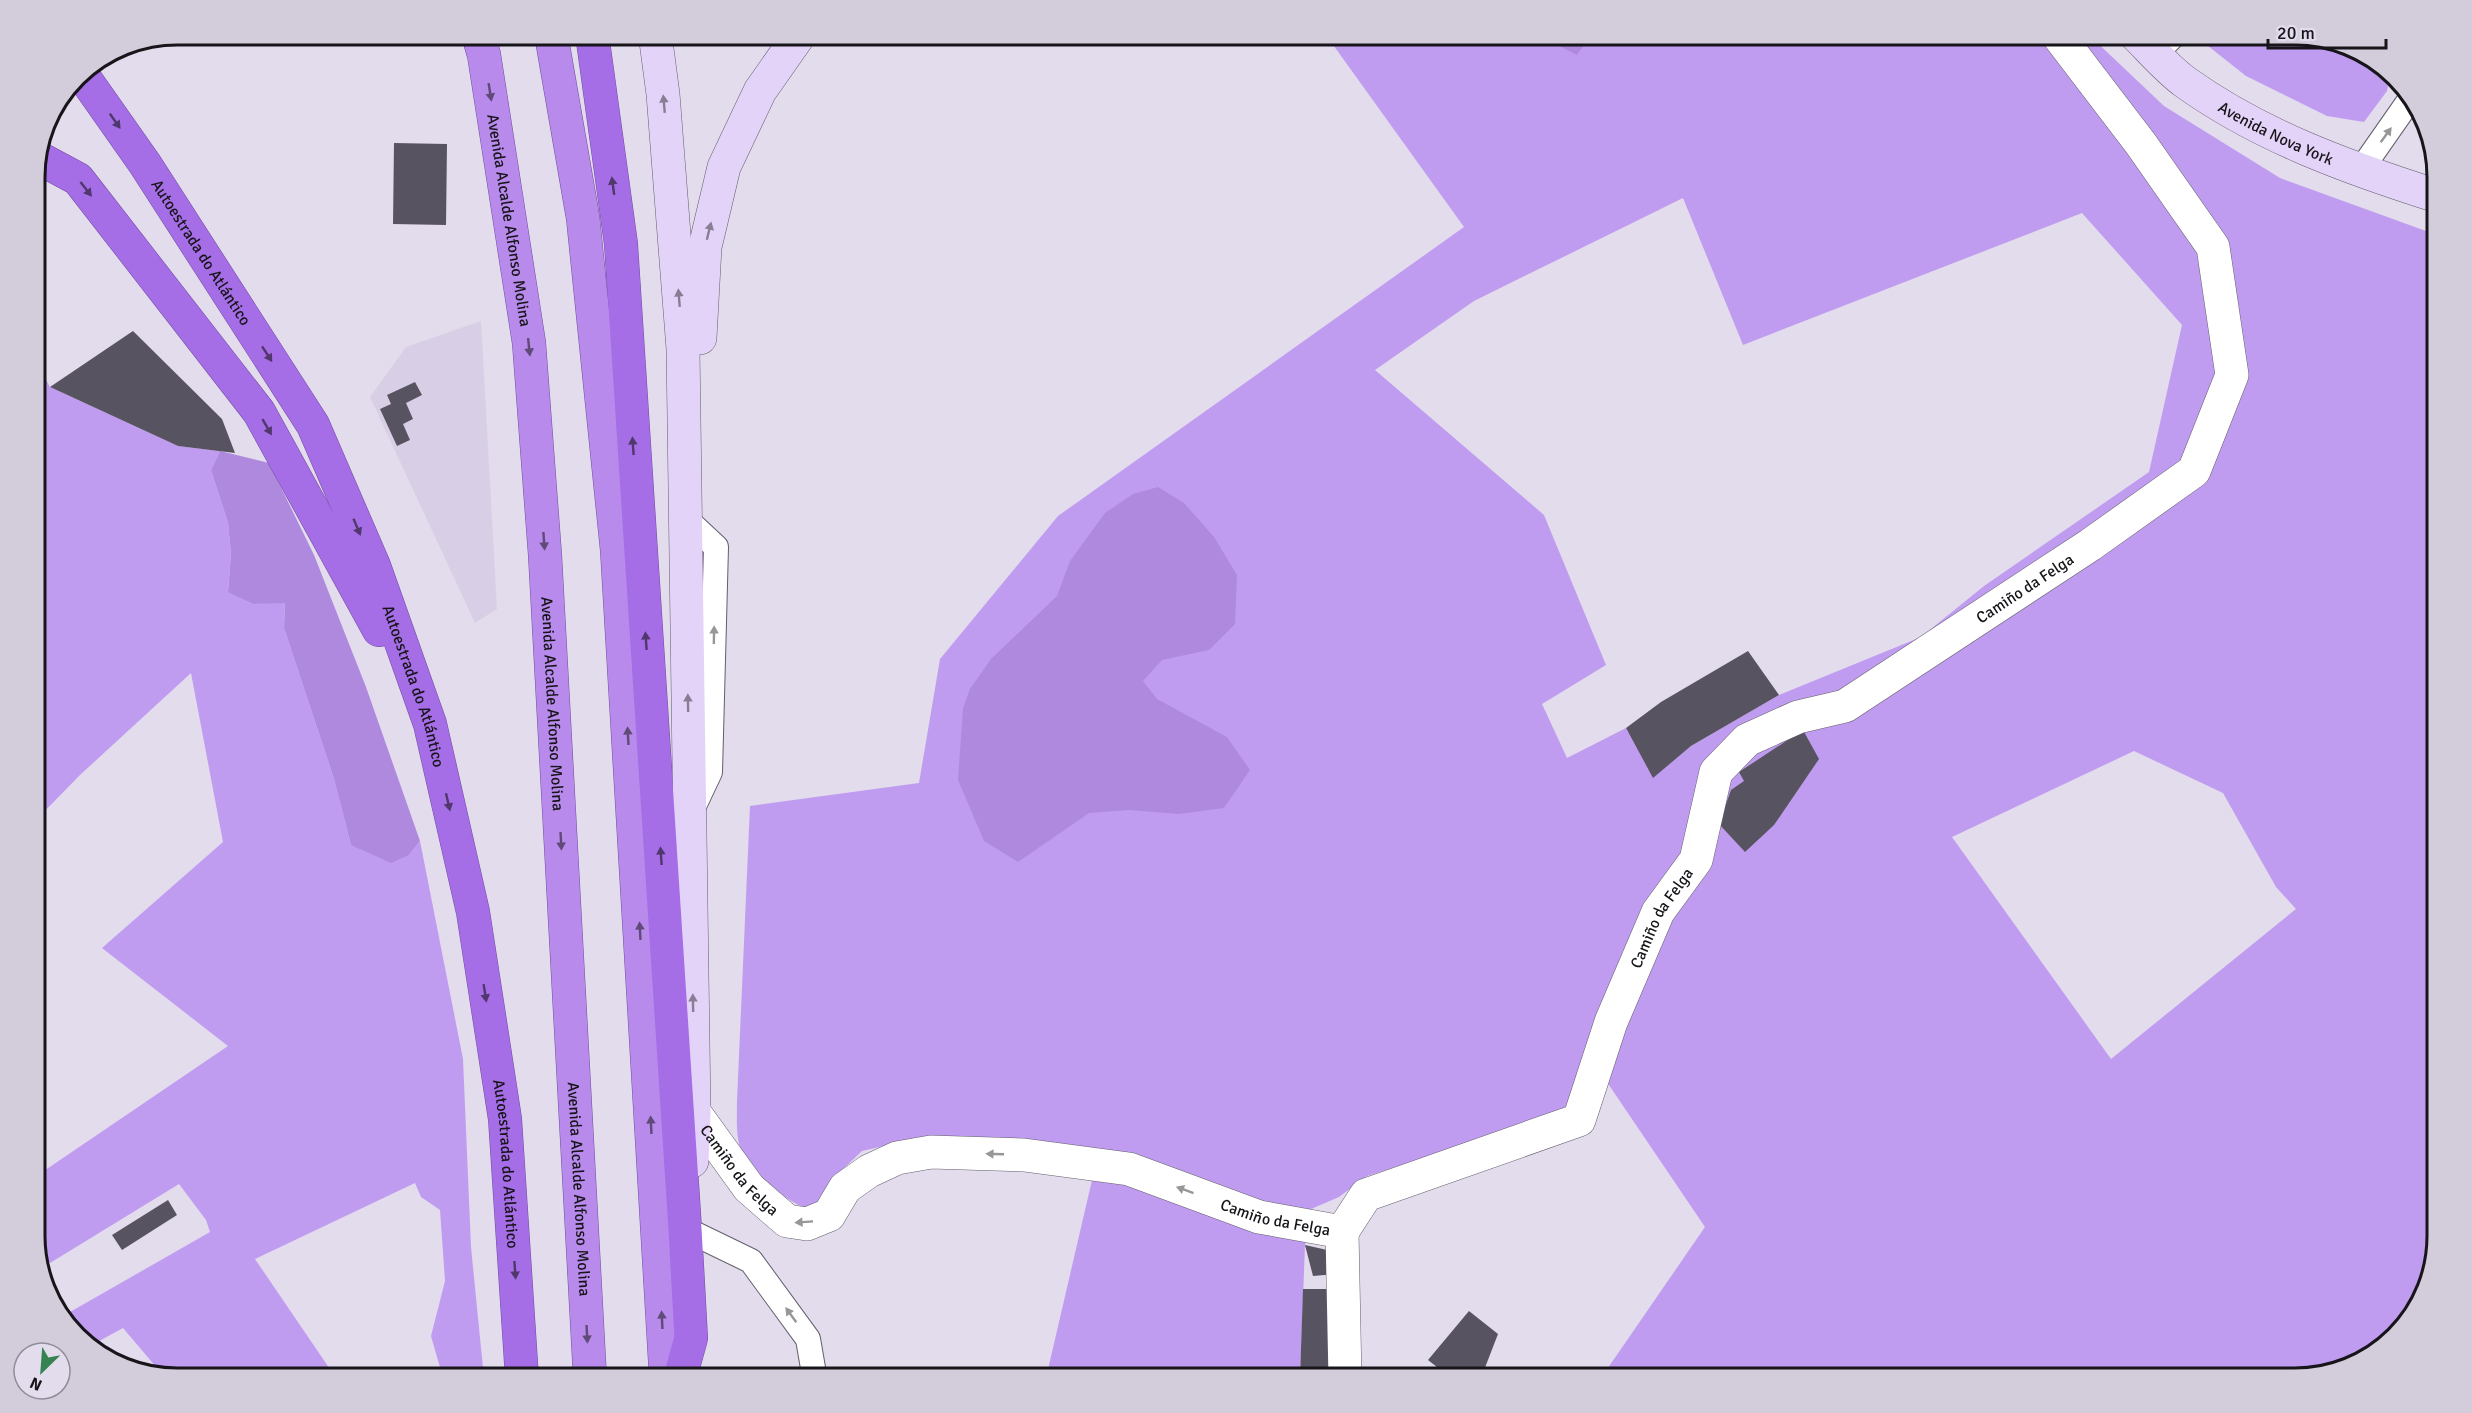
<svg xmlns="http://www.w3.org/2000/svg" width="2472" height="1413" viewBox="0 0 2472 1413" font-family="Signika,sans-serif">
  <rect width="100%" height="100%" fill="#e2dcec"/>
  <path fill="#d8cfe6" d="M 481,321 L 497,609 L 475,623 L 370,397 L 406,347 Z"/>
  <path fill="#c09cf1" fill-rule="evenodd" d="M 1326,35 L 2089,35 L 2164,106 L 2280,178 L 2437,235 L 2437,1236 L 2419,1307 L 2366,1359 L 2295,1378 L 1601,1378 L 1705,1227 L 1590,1057 L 1570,1112 L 1367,1176 L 1339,1197 L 1311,1209 L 1305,1245 L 1300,1378 L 1046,1378 L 1099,1150 L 901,1142 L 862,1151 L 841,1171 L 825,1200 L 805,1208 C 782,1198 744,1170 739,1144 C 736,1131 737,1115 737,1101 L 750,806 L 919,783 L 940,659 L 1058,516 L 1464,227 ZM 1683,198 L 1743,345 L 2082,213 L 2182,325 L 2149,472 L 1984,586 L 1921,637 L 1779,695 L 1691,746 L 1653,777 L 1626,728 L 1567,758 L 1542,704 L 1606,665 L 1544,515 L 1375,370 L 1474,301 ZM 2134,751 L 2223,793 L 2276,887 L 2296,909 L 2111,1059 L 1952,837 Z
    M 2212,35 L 2295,35 L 2366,53 L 2390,77 L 2387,91 L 2364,122 L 2327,116 L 2246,76 L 2203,42 Z
    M 35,239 L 46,259 L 35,296 Z
    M 35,359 L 50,387 L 178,446 L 220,451 L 211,470 L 228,523 L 231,554 L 228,591 L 253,604 L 285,602 L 284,628 L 334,779 L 351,845 L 409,855 L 420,841 L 463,1059 L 471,1247 L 484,1378 L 443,1378 L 431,1336 L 445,1281 L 440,1210 L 421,1197 L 415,1183 L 255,1259 L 336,1378 L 177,1378 L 162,1374 L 123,1328 L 92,1345 L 63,1316 L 210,1232 L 206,1220 L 179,1184 L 50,1263 L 35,1238 L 35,1177 L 228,1046 L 102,948 L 223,842 L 191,673 L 80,775 L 35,821 Z"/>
  <path fill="#ae89de" d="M 1538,35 L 1591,35 L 1577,55 Z
    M 220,451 L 269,463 L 314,555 L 366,687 L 420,841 L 409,855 L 391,863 L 351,845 L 334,779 L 284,628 L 285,603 L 253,604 L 228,592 L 231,554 L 228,523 L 211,470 Z
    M 1158,487 L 1184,503 L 1214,537 L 1237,575 L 1235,624 L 1209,650 L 1162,660 L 1143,681 L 1157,699 L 1227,737 L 1250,770 L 1224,808 L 1179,814 L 1129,810 L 1089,813 L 1018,862 L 984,841 L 958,780 L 963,708 L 970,689 L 991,659 L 1057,596 L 1070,561 L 1105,513 L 1133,494 Z
    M 1665,1367 L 1697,1378 L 1626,1378 L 1629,1371 Z"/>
  <path fill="#585360" d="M 394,143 L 447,144 L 446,225 L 393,224 Z
    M 133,331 L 222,419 L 235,453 L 178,446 L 50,387 Z
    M 415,382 L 422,395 L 406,403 L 413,419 L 403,424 L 410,440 L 397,446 L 380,409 L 391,404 L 387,395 Z
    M 1748,651 L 1779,695 L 1691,746 L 1653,778 L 1626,728 L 1661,702 Z
    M 1803,730 L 1819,759 L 1774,825 L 1745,852 L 1719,824 L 1731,790 L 1744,781 L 1739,772 Z
    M 168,1200 L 177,1215 L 122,1250 L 112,1235 Z
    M 1305,1245 L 1336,1252 L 1336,1274 L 1313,1276 Z
    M 1303,1289 L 1332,1289 L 1335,1378 L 1300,1378 Z
    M 1469,1311 L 1498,1334 L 1481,1378 L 1451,1378 L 1428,1360 Z
    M 861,1367 L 862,1378 L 776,1378 L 775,1369 Z"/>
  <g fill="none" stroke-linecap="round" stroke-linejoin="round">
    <defs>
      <path id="service" d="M 2155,54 L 2175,34
        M 2360,171 L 2411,98
        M 686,519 L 716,547 L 710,772 L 692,810
        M 685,1229 L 751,1261 L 808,1339 L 813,1368"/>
      <g id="minor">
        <path id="s1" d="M 694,1112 L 749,1188 L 787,1221 L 807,1224 L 829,1215 L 845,1188 L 869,1171 L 897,1158 L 931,1152 L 1024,1155 L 1129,1169 L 1259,1217 L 1342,1232"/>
        <path id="s2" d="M 1342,1232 L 1366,1195 L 1579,1120 L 1611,1022 L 1658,912 L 1696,860 L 1716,772 L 1747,740 L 1798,717 L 1845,706 L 2090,545 L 2194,471 L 2232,375 L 2213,247 L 2141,144 L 2057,34"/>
        <path d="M 1342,1232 L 1345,1378"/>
      </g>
      <g id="secondary">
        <path d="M 655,34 L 663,94 L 683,349 L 694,1112 L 692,1161"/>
        <path id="s3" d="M 2135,34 C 2151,50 2167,69 2185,82 C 2260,136 2349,168 2437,196"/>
        <path d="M 700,338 L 705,247 L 724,167 L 760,91 L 800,34"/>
      </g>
      <g id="trunk">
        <path id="s4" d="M 478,34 L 484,55 L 529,343 L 545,555 L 590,1378"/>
        <path d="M 551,34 L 583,218 L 617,550 L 666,1378"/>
      </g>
      <g id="motorway">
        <path d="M 592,34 L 621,244 L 685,1229 L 691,1338 L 680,1378"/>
        <path id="s5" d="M 81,73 L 145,164 L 313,425 L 374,566 L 430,724 L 473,912 L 505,1119 L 522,1378"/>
        <path d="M 37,157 L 78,179 L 259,412 L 379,630"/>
      </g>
    </defs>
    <use href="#service" stroke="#635e6c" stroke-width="26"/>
    <use href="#minor" stroke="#635e6c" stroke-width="34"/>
    <use href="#secondary" stroke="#635e6c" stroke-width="34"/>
    <use href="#trunk" stroke="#734e9f" stroke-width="34"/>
    <use href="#motorway" stroke="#734e9f" stroke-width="34"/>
    <use href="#service" stroke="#fff" stroke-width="24"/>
    <use href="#minor" stroke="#fff" stroke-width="33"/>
    <use href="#secondary" stroke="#e4d3f8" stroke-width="33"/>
    <use href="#trunk" stroke="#b78aeb" stroke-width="33"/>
    <use href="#motorway" stroke="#a56de6" stroke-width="33"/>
  </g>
  <defs><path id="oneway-solid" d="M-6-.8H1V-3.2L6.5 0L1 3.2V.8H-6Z" transform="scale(1.5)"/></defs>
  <g fill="#5f4a78">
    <use href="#oneway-solid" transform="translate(490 92) rotate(81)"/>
    <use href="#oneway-solid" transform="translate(529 347) rotate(84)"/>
    <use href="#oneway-solid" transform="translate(544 541) rotate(86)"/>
    <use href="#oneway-solid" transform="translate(628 736) rotate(-93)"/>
    <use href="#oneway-solid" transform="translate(561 841) rotate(87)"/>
    <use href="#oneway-solid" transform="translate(640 931) rotate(-93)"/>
    <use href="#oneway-solid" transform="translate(651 1125) rotate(-93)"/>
    <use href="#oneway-solid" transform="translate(662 1320) rotate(-93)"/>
    <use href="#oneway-solid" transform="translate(587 1334) rotate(87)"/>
  </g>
  <g fill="#887e94">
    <use href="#oneway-solid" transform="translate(664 104) rotate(-95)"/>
    <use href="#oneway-solid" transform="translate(709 231) rotate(-76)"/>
    <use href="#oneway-solid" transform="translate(679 298) rotate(-95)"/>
    <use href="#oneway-solid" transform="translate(688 703) rotate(-91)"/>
    <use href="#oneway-solid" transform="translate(693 1003) rotate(-91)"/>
  </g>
  <g fill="#50386c">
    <use href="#oneway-solid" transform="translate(115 121) rotate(55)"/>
    <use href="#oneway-solid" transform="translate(613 186) rotate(-98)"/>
    <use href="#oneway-solid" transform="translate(86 189) rotate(52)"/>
    <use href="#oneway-solid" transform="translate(267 354) rotate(57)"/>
    <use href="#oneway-solid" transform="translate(267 427) rotate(60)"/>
    <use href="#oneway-solid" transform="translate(633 446) rotate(-94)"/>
    <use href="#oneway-solid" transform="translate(357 527) rotate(67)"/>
    <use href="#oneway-solid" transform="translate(646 641) rotate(-94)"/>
    <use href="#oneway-solid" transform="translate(448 802) rotate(77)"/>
    <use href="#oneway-solid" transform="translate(661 856) rotate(-94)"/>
    <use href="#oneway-solid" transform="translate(485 993) rotate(81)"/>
    <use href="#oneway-solid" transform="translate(515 1270) rotate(86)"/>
  </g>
  <g fill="#979698">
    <use href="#oneway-solid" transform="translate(2386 135) rotate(-54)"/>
    <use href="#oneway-solid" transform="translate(714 635) rotate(-89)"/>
    <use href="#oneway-solid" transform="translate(995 1154) rotate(-178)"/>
    <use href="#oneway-solid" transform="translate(1185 1190) rotate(-160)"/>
    <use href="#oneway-solid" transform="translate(804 1222) rotate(176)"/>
    <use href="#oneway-solid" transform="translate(791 1315) rotate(-126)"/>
  </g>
  <g text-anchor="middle" stroke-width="6" stroke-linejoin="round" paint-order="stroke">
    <g font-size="16" fill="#17151a" stroke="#e2dcec">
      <text dy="6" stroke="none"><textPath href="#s3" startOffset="174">Avenida Nova York</textPath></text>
      <text dy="6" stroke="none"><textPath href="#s4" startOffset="189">Avenida Alcalde Alfonso Molina</textPath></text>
      <text dy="6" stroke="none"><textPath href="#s5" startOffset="216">Autoestrada do Atlántico</textPath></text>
      <text dy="6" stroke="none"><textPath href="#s2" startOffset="1011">Camiño da Felga</textPath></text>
      <text dy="6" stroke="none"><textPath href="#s5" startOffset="702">Autoestrada do Atlántico</textPath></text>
      <text dy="6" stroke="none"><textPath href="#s4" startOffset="675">Avenida Alcalde Alfonso Molina</textPath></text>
      <text dy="6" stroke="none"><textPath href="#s2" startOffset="489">Camiño da Felga</textPath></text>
      <text dy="6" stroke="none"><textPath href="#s5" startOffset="1190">Autoestrada do Atlántico</textPath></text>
      <text dy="6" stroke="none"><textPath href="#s1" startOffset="74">Camiño da Felga</textPath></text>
      <text dy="6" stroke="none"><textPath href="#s4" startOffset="1161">Avenida Alcalde Alfonso Molina</textPath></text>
      <text dy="6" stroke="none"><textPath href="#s1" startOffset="668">Camiño da Felga</textPath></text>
    </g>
  </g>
  <path d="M0 0H2472V1413H0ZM177 45H2295A132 132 0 0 1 2427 177V1236A132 132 0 0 1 2295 1368H177A132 132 0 0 1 45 1236V177A132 132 0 0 1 177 45Z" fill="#d2ccdb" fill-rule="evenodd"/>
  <path fill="none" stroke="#17151a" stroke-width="3" d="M177 45H2295A132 132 0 0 1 2427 177V1236A132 132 0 0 1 2295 1368H177A132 132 0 0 1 45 1236V177A132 132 0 0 1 177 45Z"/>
  <g transform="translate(42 1371) rotate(205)"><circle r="28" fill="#e2dcec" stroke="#918c98" stroke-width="1.5"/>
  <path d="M0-4.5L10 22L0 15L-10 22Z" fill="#368352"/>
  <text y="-9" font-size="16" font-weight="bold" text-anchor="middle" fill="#17151a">N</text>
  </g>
  <path d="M2268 39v9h118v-9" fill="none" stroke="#17151a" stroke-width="3"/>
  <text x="2277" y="39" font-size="18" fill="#17151a" stroke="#e2dcec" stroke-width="4.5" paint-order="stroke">20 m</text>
</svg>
